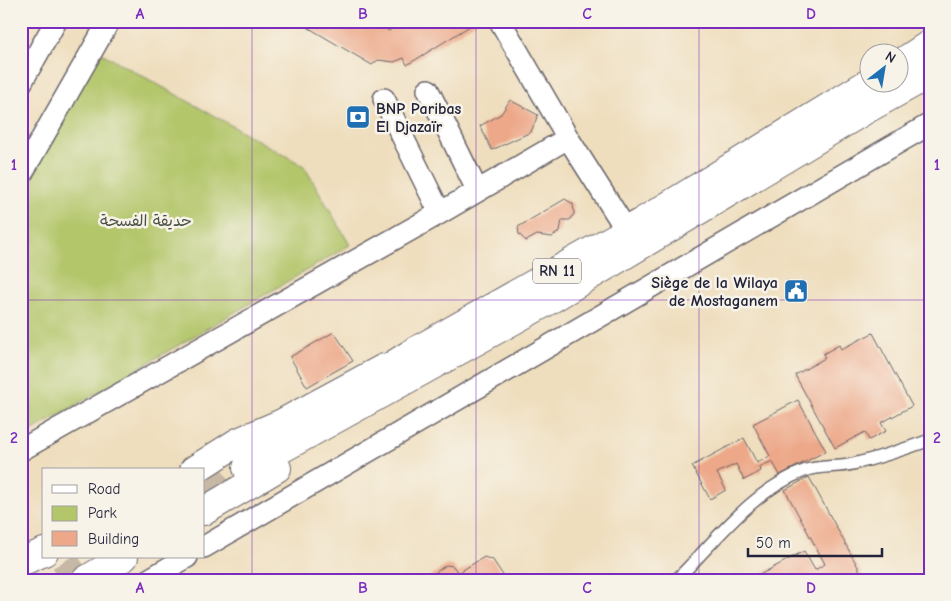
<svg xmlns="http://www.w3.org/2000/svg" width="951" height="601" viewBox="0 0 951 601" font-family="'Comic Neue','Playpen Sans Arabic',sans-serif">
  <rect width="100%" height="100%" fill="#f7f3e8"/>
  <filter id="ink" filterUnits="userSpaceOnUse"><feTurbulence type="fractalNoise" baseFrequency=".02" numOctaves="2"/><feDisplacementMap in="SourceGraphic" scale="10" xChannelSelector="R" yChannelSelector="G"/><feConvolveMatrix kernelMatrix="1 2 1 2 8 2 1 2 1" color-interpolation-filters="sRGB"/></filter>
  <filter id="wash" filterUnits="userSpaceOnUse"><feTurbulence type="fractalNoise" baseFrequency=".0096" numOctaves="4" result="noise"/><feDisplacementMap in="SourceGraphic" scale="20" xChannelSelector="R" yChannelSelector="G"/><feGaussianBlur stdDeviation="1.12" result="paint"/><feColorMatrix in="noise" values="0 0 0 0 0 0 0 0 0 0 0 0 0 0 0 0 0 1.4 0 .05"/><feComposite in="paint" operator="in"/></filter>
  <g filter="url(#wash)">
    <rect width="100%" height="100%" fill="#efdebe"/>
    <path fill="#b3c66a" stroke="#6a7452" d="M 96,50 L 304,166 L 350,245 L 21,437 L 21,186 Z"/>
    <g id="blocks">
      <path fill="#eda889" d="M 297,21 L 373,21 L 389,31 L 405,21 L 478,21 L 407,65 L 404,58 L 394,62 L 378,60 L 372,65 Z
        M 510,100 L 538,115 L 531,132 L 492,150 L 480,126 L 501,114 Z
        M 565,199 L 573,204 L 574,214 L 570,220 L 562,220 L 560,231 L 552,237 L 537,235 L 526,241 L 519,234 L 518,227 Z
        M 334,332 L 353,361 L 307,387 L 290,357 Z
        M 873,333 L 912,406 L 881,423 L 886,431 L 869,440 L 865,432 L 835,448 L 795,375 L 825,358 L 823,354 L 839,345 L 841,349 Z
        M 798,400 L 826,451 L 780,475 L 772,461 L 760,467 L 761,471 L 744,480 L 736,464 L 717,473 L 726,490 L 710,499 L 692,466 L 744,438 L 757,463 L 770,456 L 753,424 Z
        M 809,477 L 865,580 L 750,580 L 804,551 L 815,570 L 825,564 L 785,490 Z
        M 484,557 L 493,560 L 506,580 L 425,580 L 446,565 L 453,566 L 458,573 Z"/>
    </g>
  </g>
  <g filter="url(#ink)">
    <use href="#blocks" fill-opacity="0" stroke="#6a6469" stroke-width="1"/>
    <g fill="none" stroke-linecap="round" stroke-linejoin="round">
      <path stroke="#c6b8a4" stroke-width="28" stroke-dasharray="28 14" stroke-linecap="butt" d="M 204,494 L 247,468
        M 60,580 L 98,557"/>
      <defs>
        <path id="service" d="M 676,580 C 716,541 750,492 804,471 C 819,465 837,468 853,464 C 879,458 905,449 930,440"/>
        <path id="minor" d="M 500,21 L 568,138 L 627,231
          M 21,83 L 56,21
          M 428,90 L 477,190
          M 384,99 L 440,213
          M 21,175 L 109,21
          M 21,450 L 440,213 L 568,138
          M 204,547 L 930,124
          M 148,580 L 187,557"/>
        <path id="trunk" d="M 898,65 L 930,44
          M 371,379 L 412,353 L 627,231 L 870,82
          M 247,468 L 543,304 L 867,109 L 930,74
          M 194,470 L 238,442 L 282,423 L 384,368
          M 204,511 L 277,468
          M 21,562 L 44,552
          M 86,580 L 124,557"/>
      </defs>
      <use href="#service" stroke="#6a6469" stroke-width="14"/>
      <use href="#minor" stroke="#6a6469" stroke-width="24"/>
      <use href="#trunk" stroke="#6a6469" stroke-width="30"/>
      <use href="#service" stroke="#fff" stroke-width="11"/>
      <use href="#minor" stroke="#fff" stroke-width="21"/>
      <use href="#trunk" stroke="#fff" stroke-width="28"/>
    </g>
  </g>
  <path fill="none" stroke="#7b2cbf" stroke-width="1" stroke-opacity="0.55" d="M 252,21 L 252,580M 476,21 L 476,580M 699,21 L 699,580M 21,300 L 930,300"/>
  <defs>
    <symbol id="bank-square" viewBox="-11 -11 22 22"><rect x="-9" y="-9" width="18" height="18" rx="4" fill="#1f6fb2" stroke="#f7f3e8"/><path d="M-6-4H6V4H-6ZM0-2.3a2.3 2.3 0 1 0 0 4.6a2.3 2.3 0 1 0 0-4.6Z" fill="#fff"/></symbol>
    <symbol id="civic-square" viewBox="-11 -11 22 22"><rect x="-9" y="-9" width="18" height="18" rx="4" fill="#1f6fb2" stroke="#f7f3e8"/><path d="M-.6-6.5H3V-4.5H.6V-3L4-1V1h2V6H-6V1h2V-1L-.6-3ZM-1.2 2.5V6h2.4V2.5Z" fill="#fff"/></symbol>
  </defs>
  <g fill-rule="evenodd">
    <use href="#bank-square" x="344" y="103" width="28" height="28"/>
    <use href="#civic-square" x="782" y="277" width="28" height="28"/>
  </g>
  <g text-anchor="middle" stroke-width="5" stroke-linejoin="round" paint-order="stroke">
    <rect fill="#f7f3e8" stroke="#62616f" stroke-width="1" x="533" y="258.5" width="48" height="25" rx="4"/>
    <g font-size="15" font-weight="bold" fill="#22223b">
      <text x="557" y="276">RN 11</text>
    </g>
    <g font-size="16" font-weight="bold" fill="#22223b" stroke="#f7f3e8" text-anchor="start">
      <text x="376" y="114">BNP Paribas<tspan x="376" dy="18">El Djazaïr</tspan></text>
      <text x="778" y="288" text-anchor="end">Siège de la Wilaya<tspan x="778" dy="18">de Mostaganem</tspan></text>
    </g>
    <g font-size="16" fill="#4e5349" stroke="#f7f3e8">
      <text x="146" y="226">حديقة الفسحة</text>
    </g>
  </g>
  <rect width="951" height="601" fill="none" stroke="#f7f3e8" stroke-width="55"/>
  <rect x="42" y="468" width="162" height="90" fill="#f7f3e8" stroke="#a29fa3"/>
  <rect x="52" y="485" width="25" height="8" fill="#ffffff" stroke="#a29fa3"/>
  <text x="88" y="494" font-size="15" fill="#22223b">Road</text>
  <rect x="52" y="506" width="25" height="15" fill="#b3c66a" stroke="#a29fa3"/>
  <text x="88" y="518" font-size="15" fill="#22223b">Park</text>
  <rect x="52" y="531" width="25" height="15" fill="#eda889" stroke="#a29fa3"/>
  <text x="88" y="544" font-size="15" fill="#22223b">Building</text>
  <g transform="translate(884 68) rotate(31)"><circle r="24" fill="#f7f3e8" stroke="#a29fa3"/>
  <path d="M0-4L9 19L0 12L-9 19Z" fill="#1f6fb2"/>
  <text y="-8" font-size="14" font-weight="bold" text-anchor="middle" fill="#22223b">N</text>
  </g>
  <path d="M748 548v8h134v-8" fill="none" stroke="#22223b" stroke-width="2.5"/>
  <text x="756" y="548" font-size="15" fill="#22223b" stroke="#f7f3e8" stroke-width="4" paint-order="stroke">50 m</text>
  <rect x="28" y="28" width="896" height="546" fill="none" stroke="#7b2cbf" stroke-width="2"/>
  <g font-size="16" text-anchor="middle" font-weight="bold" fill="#7b2cbf">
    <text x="140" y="19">A</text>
    <text x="363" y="19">B</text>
    <text x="587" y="19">C</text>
    <text x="811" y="19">D</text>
    <text x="14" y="170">1</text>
    <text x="937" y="170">1</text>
    <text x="14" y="443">2</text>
    <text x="937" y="443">2</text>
    <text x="140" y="593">A</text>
    <text x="363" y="593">B</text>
    <text x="587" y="593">C</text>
    <text x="811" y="593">D</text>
  </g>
</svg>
